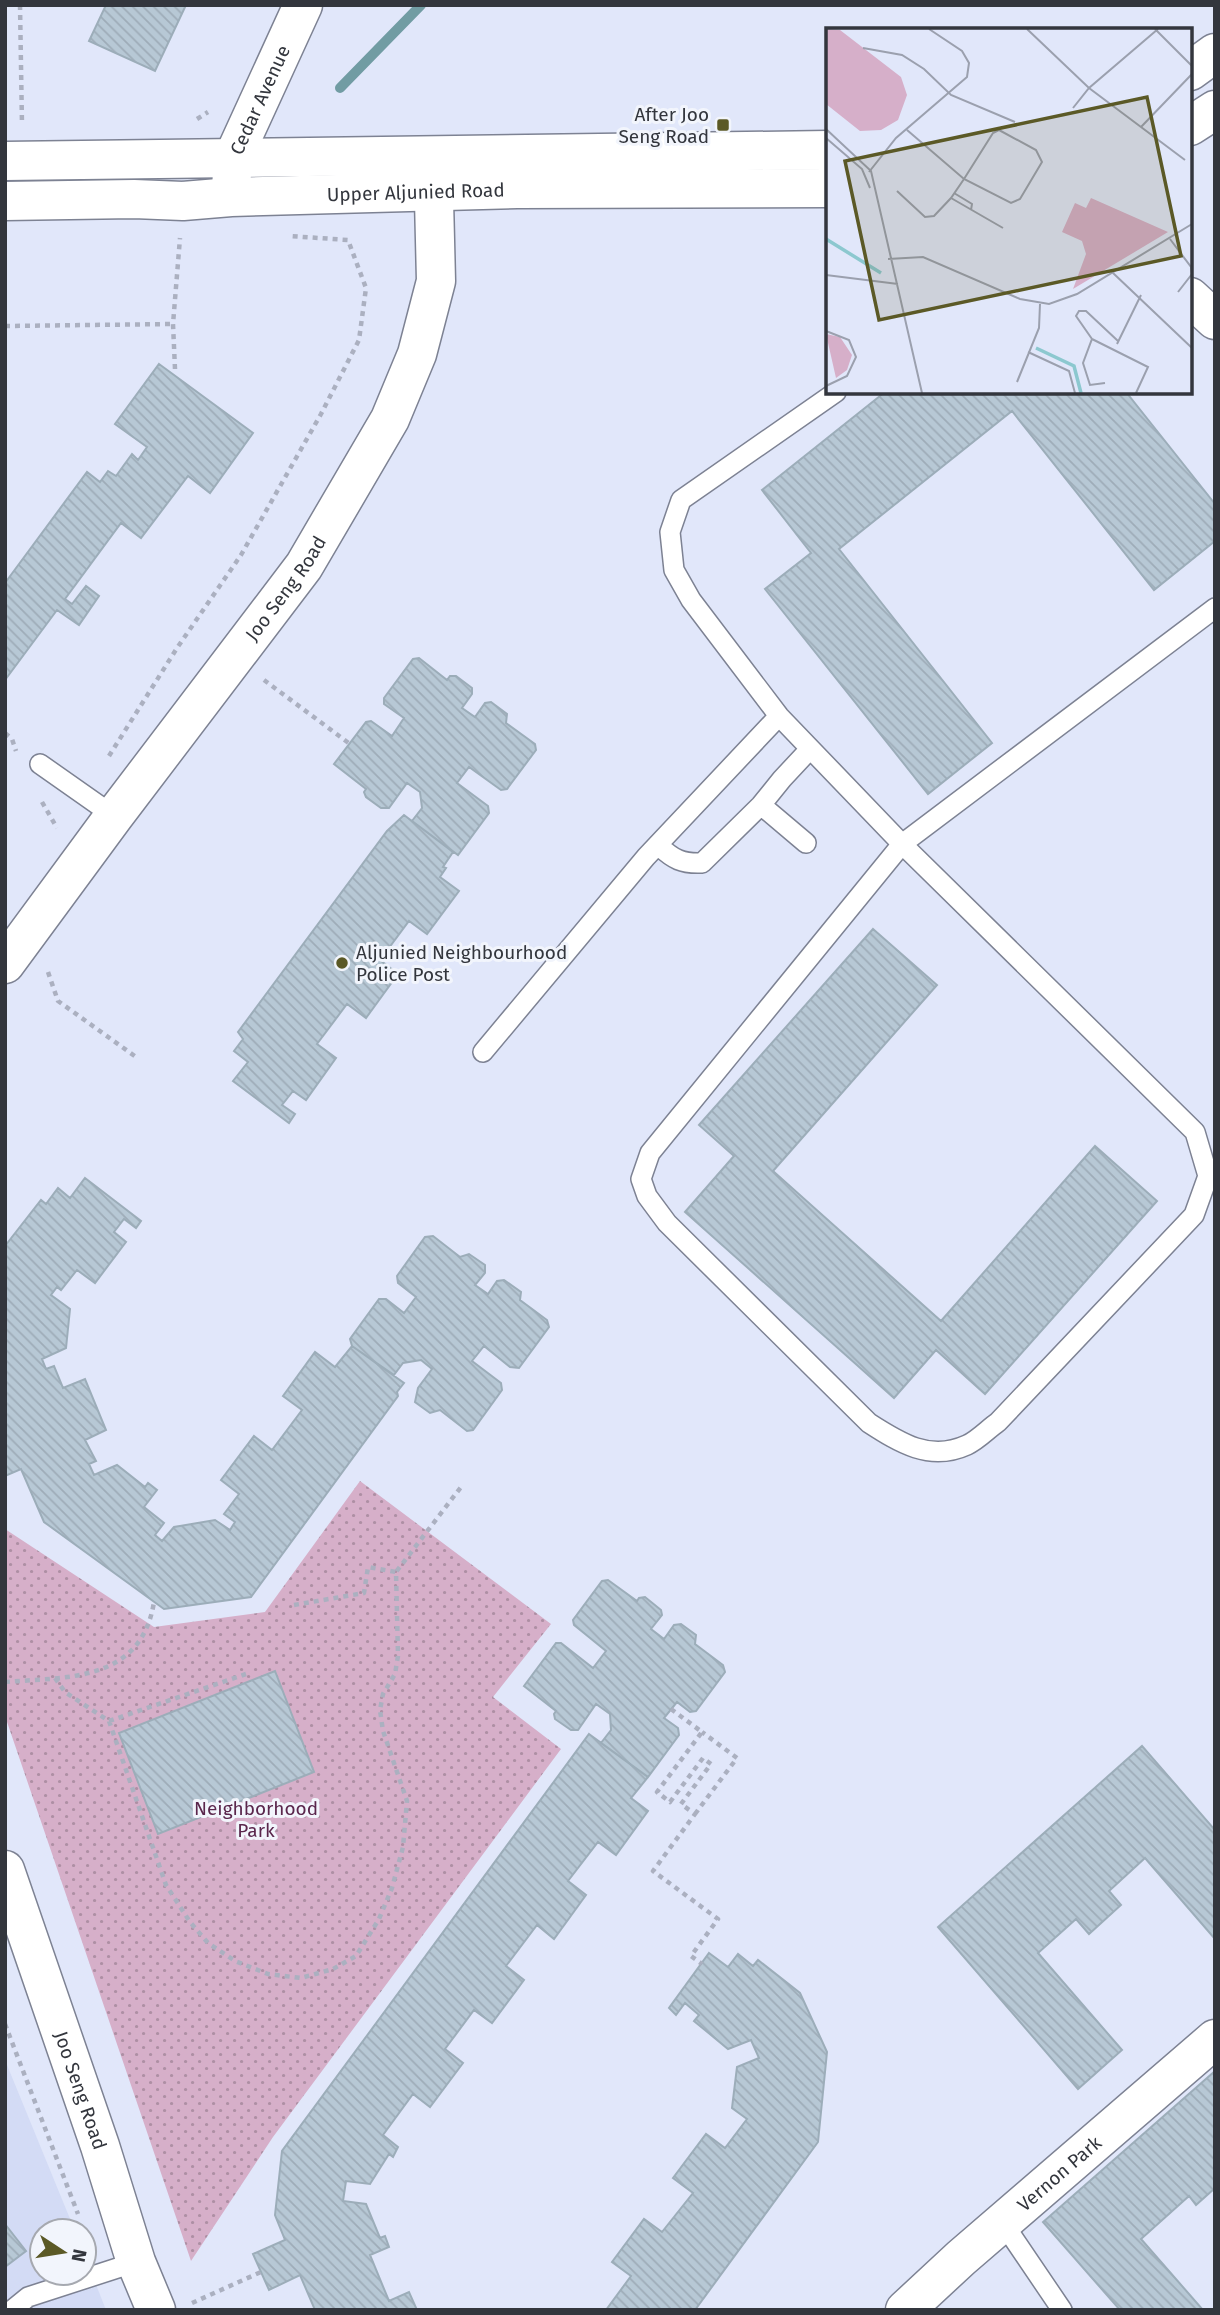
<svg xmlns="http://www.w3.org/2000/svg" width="1220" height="2315" viewBox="0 0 1220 2315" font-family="'Fira Sans',sans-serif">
  <defs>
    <pattern id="park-dots" width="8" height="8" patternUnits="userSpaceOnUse" patternTransform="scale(1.75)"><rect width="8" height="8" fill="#d6afc9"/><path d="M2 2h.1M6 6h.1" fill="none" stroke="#ae8fa4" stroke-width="1.8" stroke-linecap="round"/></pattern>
    <pattern id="building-back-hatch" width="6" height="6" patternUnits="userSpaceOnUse" patternTransform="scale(1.75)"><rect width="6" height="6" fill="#b7c8d5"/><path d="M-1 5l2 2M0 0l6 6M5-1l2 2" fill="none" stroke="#9eacb8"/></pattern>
  </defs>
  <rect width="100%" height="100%" fill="#e1e7fa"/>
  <path fill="#d3dbf5" d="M 5,2060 L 75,2231 L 42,2231 L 42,2273 L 84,2273 L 84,2254 L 106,2310 L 5,2310 Z"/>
  <path fill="url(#park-dots)" d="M 360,1481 L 551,1624 L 493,1697 L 561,1749 L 273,2137 L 191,2261 L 5,1716 L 5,1529 L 154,1627 L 265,1612 Z"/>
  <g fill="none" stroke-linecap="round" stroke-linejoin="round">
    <path stroke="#719ca3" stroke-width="10" d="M 340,88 L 421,5"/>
  </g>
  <path fill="url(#building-back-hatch)" stroke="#9cadb9" stroke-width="2" d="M 106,5 L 186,5 L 155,71 L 89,41 Z
    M 159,364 L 253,433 L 210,493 L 188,476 L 141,538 L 121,523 L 65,599 L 72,604 L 86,586 L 99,596 L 79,625 L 57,610 L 5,680 L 5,583 L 87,472 L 100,482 L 108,471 L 116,476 L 132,454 L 138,460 L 147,447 L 115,424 Z
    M 885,392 L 1126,392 L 1215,504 L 1215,541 L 1154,590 L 1012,411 L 839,549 L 992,743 L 928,794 L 765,589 L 811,553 L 762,490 Z
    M 419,658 L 447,680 L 450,676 L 456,676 L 472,688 L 472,694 L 462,708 L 475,717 L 485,703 L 491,702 L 507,714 L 506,723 L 535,744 L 536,750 L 507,789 L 501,790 L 469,767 L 457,783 L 488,806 L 489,813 L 458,855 L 412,821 L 422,808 L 420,792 L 407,783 L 389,808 L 381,808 L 366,797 L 364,792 L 366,789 L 334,764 L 366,722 L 371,721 L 392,736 L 404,718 L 384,704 L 384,698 L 413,659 Z
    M 404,815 L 453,852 L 443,867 L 446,868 L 440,877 L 459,891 L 427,934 L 409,921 L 380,960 L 398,974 L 366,1018 L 347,1004 L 317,1044 L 336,1058 L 306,1100 L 293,1091 L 282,1105 L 295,1114 L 289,1123 L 233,1081 L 248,1062 L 234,1051 L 243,1039 L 238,1032 L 387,831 Z
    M 873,929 L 937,985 L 773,1171 L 941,1321 L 1095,1146 L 1157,1201 L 985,1394 L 936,1350 L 894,1398 L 685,1212 L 734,1156 L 699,1125 Z
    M 85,1178 L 141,1221 L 136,1228 L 124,1219 L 114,1232 L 126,1242 L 95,1283 L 77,1270 L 61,1290 L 57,1287 L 51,1295 L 70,1309 L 66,1348 L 42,1359 L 46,1369 L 54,1366 L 63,1388 L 85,1379 L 106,1430 L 85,1440 L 96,1461 L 89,1464 L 94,1475 L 117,1465 L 145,1487 L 148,1483 L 157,1490 L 144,1507 L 164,1523 L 155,1535 L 162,1541 L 174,1527 L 215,1520 L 230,1530 L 235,1522 L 224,1514 L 239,1494 L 221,1480 L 254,1436 L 272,1450 L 302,1410 L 283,1396 L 315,1352 L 335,1367 L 352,1346 L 404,1383 L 397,1392 L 398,1396 L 251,1597 L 164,1609 L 44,1522 L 21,1469 L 5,1476 L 5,1246 L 41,1200 L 46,1204 L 58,1188 L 70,1198 Z
    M 433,1236 L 460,1257 L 469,1254 L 485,1265 L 485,1273 L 475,1285 L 488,1294 L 497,1281 L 504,1280 L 521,1292 L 520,1300 L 547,1320 L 549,1327 L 519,1368 L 510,1367 L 484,1346 L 472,1361 L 501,1383 L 502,1390 L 473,1430 L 467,1431 L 440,1410 L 430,1413 L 415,1402 L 418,1388 L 432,1369 L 421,1360 L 403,1363 L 394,1375 L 352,1346 L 350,1339 L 379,1299 L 386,1299 L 404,1313 L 416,1297 L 398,1283 L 397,1276 L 425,1237 Z
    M 608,1580 L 637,1601 L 639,1598 L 645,1597 L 661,1610 L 662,1615 L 651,1629 L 664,1639 L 674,1625 L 681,1624 L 696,1635 L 695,1644 L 723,1665 L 725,1672 L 696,1711 L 690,1712 L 677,1702 L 664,1718 L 678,1728 L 679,1735 L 648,1777 L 601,1743 L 611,1730 L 610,1714 L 596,1704 L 578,1730 L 571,1730 L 555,1719 L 554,1714 L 556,1711 L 524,1686 L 556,1643 L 561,1643 L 593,1668 L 606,1651 L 574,1625 L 573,1620 L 602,1581 Z
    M 275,1671 L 314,1772 L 158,1834 L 119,1733 Z
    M 589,1734 L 648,1777 L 631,1798 L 648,1811 L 616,1855 L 598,1842 L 568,1881 L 586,1895 L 554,1939 L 537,1925 L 506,1966 L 524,1980 L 492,2023 L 474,2010 L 445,2049 L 463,2063 L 430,2107 L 413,2094 L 383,2135 L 398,2147 L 393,2157 L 389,2154 L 370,2184 L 346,2181 L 343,2201 L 366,2204 L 380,2238 L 385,2236 L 389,2247 L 370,2255 L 389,2301 L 409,2292 L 417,2310 L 315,2310 L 300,2275 L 269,2290 L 253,2254 L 285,2240 L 275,2215 L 282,2151 Z
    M 1142,1746 L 1215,1830 L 1215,1939 L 1145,1858 L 1109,1891 L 1121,1905 L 1089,1934 L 1076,1919 L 1038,1953 L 1122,2050 L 1078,2089 L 938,1927 Z
    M 709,1953 L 728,1967 L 738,1954 L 753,1966 L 758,1960 L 800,1993 L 827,2052 L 818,2142 L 695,2310 L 606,2310 L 631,2276 L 612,2262 L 644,2219 L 662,2232 L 693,2193 L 673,2178 L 706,2134 L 725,2148 L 747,2119 L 732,2108 L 737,2067 L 759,2058 L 751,2040 L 728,2049 L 694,2021 L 699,2015 L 685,2003 L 676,2015 L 669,2008 Z
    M 1215,2071 L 1215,2188 L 1196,2205 L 1189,2196 L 1141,2239 L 1203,2310 L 1120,2310 L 1043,2222 Z
    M 5,2224 L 26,2251 L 5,2267 Z"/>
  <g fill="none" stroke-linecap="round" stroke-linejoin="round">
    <defs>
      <path id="service" d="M 836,392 L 681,500 L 670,532 L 674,570 L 691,600 L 779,716 L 902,844 L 1195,1132 L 1208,1176 L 1194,1215 L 998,1422 C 988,1429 978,1440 967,1445 C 930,1462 900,1443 869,1423 L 667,1223 L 647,1196 L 641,1179 L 650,1153 L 902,844 L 1215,608
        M 40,764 L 114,816
        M 761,805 L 806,843
        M 659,846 C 673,859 682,864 702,863 L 761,805 L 782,779 L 810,749
        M 483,1052 L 646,857 L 779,716
        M 1003,2223 L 1062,2310
        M 12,2310 L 28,2297 L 136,2262"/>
      <g id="minor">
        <path id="s1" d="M 231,188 L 233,158 L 303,5"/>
        <path d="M 1190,297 L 1215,320"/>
        <path id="s2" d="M 5,964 L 114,816 L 304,566 L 390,419 L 417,354 L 436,281 L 433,159"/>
        <path id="s3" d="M 5,1870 L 100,2146 L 136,2262 L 156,2310"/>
        <path id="s4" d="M 905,2310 L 961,2258 L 1215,2039"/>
      </g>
      <g id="primary">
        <path d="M 1190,71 L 1215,53"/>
        <path d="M 1190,126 L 1215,110"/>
        <path d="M 5,161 L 828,150"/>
        <path id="s5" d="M 5,201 L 134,199 L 183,201 L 231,197 L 517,189 L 828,188"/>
      </g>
    </defs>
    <use href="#service" stroke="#7d8293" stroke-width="22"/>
    <use href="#minor" stroke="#7d8293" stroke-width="41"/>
    <use href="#primary" stroke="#7d8293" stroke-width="41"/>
    <path stroke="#abb0c0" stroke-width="4.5" stroke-dasharray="5 5" stroke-linecap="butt" d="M 20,5 L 22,125
      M 197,119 L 208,112
      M 5,326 L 173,324
      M 175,369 L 173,324 L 180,238
      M 264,680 L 350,744
      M 5,733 L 12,739 L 16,751
      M 109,756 L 177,648 L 241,555 L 321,414 L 359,340 L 366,288 L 348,240 L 289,236
      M 42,802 L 57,828
      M 48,972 L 58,1001 L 136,1057
      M 294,1605 L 364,1593 L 368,1567 L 396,1572
      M 55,1678 L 65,1692 L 109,1721 L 166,1885 L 190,1922 L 208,1943 L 235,1961 L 268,1974 L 301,1978 L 333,1969 L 356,1956 L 379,1919 L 392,1888 L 403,1847 L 407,1801 L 383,1731 L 380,1710 L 383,1694 L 395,1674 L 398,1656 L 396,1572 L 461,1487
      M 5,1682 C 68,1677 141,1682 154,1602
      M 671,1709 L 702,1732 L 657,1792 L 670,1802 L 703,1758 L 711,1764 L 681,1804 L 695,1814 L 653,1871 L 718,1919 L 691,1956 L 702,1964
      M 109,1721 L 246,1674
      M 695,1814 L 737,1758 L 702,1732
      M 5,2024 L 78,2214
      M 192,2303 L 261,2272"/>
    <use href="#service" stroke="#fff" stroke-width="19"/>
    <use href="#minor" stroke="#fff" stroke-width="38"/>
    <use href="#primary" stroke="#fff" stroke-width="38"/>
  </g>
  <g fill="#5b5926" stroke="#f2f5fc" stroke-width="2.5">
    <rect x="716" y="118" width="14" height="14" rx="3.5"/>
    <circle cx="342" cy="963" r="7"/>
  </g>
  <g text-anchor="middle" stroke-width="6" stroke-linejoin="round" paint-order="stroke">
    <g font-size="19" fill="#33363d" stroke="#f2f5fc">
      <text dy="7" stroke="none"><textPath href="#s1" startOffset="94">Cedar Avenue</textPath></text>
      <text dy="7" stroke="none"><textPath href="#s5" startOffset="411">Upper Aljunied Road</textPath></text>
      <text dy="7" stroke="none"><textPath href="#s2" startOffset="469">Joo Seng Road</textPath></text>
      <text dy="7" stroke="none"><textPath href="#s3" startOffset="233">Joo Seng Road</textPath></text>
      <text dy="7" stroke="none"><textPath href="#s4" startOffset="206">Vernon Park</textPath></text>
    </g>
    <g font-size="19" fill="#33363d" stroke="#f2f5fc" text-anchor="end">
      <text x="709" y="121">After Joo<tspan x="709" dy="22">Seng Road</tspan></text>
      <text x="356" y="959" text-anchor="start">Aljunied Neighbourhood<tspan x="356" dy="22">Police Post</tspan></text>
    </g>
    <g font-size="19" fill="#5a264c" stroke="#f2f5fc">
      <text x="256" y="1815">Neighborhood<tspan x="256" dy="22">Park</tspan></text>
    </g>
  </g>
  <g transform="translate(826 28)">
    <rect width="366" height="366" fill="#e1e7fa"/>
    <path d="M 0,1 L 14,2 L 75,49 L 81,67 L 72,92 L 55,102 L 34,103 L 0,76 ZM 265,170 L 342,204 L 247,261 L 260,226 L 256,213 L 236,204 L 249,175 L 260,180 ZM 0,306 L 14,309 L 26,327 L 21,342 L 10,350 Z" fill="#d6afc9"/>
    <path fill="none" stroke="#8cc8cf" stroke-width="3.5" d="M 0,211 L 55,245M 210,320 L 248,338 L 255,365"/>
    <path fill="none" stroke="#9ba0ae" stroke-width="2" d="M 201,1 L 263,60 L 359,132M 329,1 L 366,38M 37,20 L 76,27 L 98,41 L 125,67 L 189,94M 247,80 L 263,60 L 332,1M 315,99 L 366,46M 0,101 L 45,143 L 96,365M 0,110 L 36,141 L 44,160M 43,144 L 70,110 L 141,49 L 143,35 L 136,23 L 103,1M 71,163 L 99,189 L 108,188 L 125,170 L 138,151 L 167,105 L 173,102 L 210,122 L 216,134 L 194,171 L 185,175 L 138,151 L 81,102M 128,165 L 146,176 L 145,182M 125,170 L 177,200M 344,211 L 365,239 L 366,246 L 352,264M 62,231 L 97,229 L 194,271 L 223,276 L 251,266 L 366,196M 287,245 L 366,320M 0,247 L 72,256M 0,303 L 23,312 L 30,329 L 21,348 L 0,358M 266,311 L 250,288 L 253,283 L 260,283 L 292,313M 291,316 L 315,267M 202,324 L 243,343 L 249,365M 191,354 L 213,300 L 214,276M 279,355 L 264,357 L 257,335 L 266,311 L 322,339 L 310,365"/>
    <path fill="#5b5926" fill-opacity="0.15" stroke="#5b5926" stroke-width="3.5" d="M 321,69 L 355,228 L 53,292 L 19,133 Z"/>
    <rect width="366" height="366" fill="none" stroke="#33363d" stroke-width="3.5"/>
  </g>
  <rect width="1220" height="2315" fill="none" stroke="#33363d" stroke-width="14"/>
  <g transform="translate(63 2252) rotate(102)"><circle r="33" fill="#f2f5fc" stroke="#a6a9b0" stroke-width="2"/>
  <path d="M0-5L12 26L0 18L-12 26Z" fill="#5b5926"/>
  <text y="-10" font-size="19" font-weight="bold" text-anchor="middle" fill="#33363d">N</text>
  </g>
</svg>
